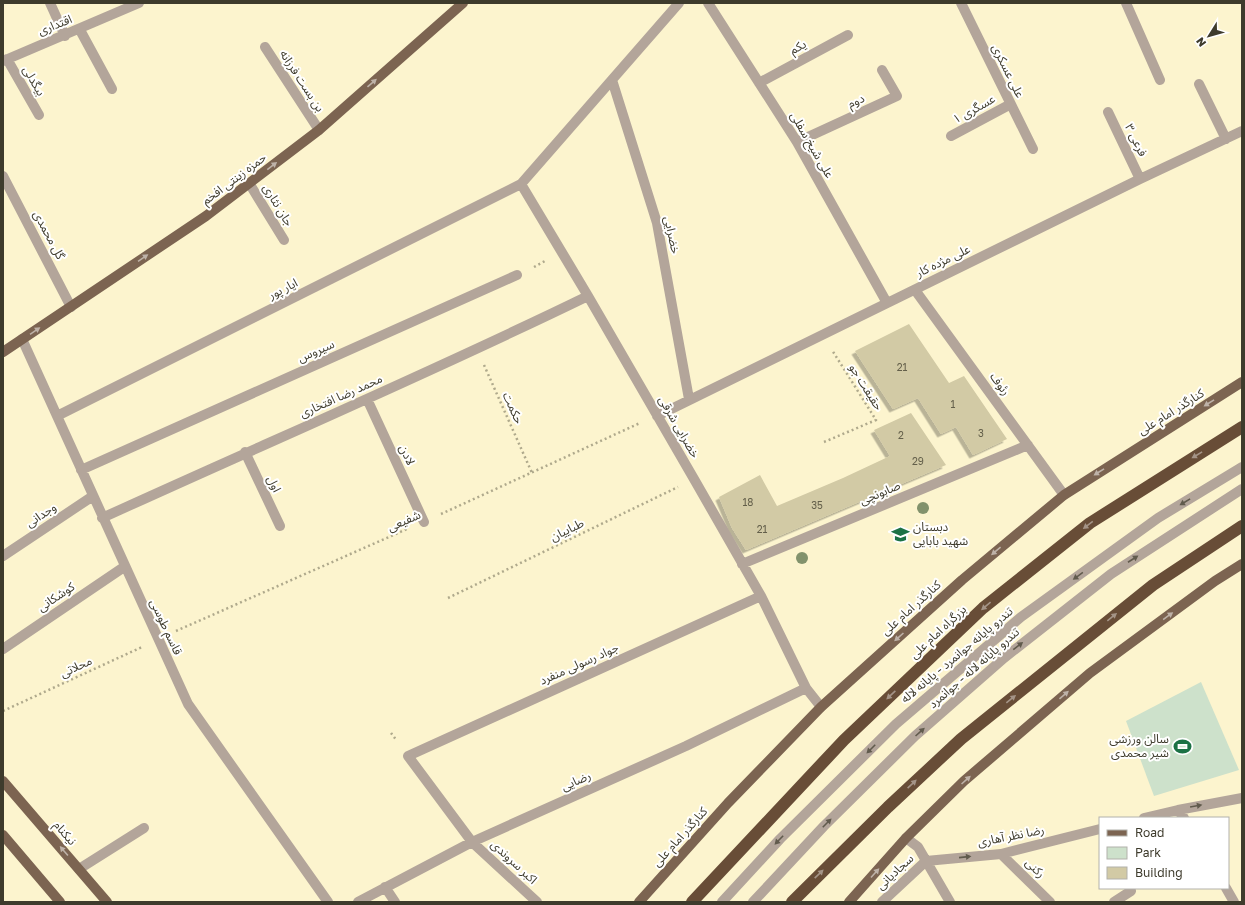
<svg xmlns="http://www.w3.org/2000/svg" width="1245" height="905" viewBox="0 0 1245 905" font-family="'Golos Text','Noto Sans Arabic',sans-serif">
  <defs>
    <filter id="shadow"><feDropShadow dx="-3.5" dy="3.5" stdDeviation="0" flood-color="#0004"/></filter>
  </defs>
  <rect width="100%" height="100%" fill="#fcf4ce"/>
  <path fill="#cde1cb" d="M 1201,682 L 1239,770 L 1154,796 L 1126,721 Z"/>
  <path fill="#d2caa5" filter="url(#shadow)" d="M 909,324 L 949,383 L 964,376 L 1007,439 L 973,455 L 956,427 L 941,434 L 918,398 L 893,409 L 855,351 Z
    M 911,413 L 946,465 L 746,550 L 732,528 L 719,497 L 760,475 L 777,506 L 843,478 L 890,456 L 874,430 Z"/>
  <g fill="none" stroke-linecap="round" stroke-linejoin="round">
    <path stroke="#afa98c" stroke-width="2.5" stroke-dasharray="2 3" stroke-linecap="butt" d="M 534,267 L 545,261
      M 484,365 L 532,473
      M 824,442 L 876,420 L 832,350
      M 441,514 L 640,423
      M 448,598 L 678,487
      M 176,631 L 407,529
      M 3,711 L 142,647
      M 391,733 L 397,741"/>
    <path stroke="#b3a59a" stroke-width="10" d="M 50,3 L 65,36
      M 708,3 L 797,142 L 887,303
      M 961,3 L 1033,149
      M 1126,3 L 1160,80
      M 80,30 L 112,89
      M 265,47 L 319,130
      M 7,59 L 39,115
      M 3,61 L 139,3
      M 612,80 L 657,223 L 689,399
      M 759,83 L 848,35
      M 1199,84 L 1226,139
      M 1108,112 L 1140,179
      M 951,136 L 1009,105
      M 797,142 L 897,96 L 882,70
      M 3,176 L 71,307
      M 249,183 L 284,240
      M 521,184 L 588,296 L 694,479 L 761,596 L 806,688 L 821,707
      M 915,290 L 1064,495
      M 22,339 L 188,704 L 328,902
      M 367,399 L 424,522
      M 57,416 L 521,184 L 679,3
      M 657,416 L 1140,179 L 1242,131
      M 245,452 L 280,526
      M 81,470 L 517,275
      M 102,518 C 264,444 428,374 588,296
      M 3,556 L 93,496
      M 742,564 L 1028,445
      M 3,649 L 124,567
      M 1178,810 L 1184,818
      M 1144,818 L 1178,810 L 1242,798
      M 906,838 L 918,847 L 950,902
      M 1001,854 L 1050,902
      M 926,861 L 1001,854 L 1100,829
      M 79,869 L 144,828
      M 385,887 L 395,902
      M 1226,888 L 1234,902
      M 358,902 L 472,842 L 686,746 L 806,688
      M 537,902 L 472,842 L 408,756 L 761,596
      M 722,902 L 780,839 L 896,724 L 1021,617 L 1158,518 L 1242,467
      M 753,902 L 824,826 L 915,736 L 1004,658 L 1111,574 L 1242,489
      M 882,902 L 926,861
      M 1114,902 L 1131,891"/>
    <path stroke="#7c6451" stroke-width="10" d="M 3,352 L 206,216 L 319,130 L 463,3
      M 3,781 L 107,902
      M 3,835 L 60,902
      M 639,902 L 728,803 L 821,707 L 962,580 L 1064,495 L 1242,382
      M 849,902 L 906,838 L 964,781 L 1090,673 L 1215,581 L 1242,564"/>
    <path stroke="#684d37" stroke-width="12" d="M 692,902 L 844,740 L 983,608 L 1090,523 L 1242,427
      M 792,902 L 888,807 L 961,739 L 1153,585 L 1242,526"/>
  </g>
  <g fill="#82926c">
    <circle cx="923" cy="508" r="6"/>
    <circle cx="802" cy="558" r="6"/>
  </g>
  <defs><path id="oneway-solid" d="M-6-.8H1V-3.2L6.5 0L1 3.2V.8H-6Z"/></defs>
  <g fill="#beb2a8">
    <use href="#oneway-solid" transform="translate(372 83) rotate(-41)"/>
    <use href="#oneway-solid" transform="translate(272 166) rotate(-38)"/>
    <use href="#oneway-solid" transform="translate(143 258) rotate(-34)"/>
    <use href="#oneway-solid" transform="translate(35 331) rotate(-34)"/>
    <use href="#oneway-solid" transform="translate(1209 403) rotate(148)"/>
    <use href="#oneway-solid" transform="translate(1099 472) rotate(148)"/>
    <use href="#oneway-solid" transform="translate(996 551) rotate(140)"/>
    <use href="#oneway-solid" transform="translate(1168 616) rotate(-36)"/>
    <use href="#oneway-solid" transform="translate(899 637) rotate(138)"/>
    <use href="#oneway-solid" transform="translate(1064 695) rotate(-41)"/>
    <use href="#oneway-solid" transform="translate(966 780) rotate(-42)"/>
    <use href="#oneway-solid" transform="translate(64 851) rotate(-131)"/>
    <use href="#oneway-solid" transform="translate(875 873) rotate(-48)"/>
  </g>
  <g fill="#a49487">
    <use href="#oneway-solid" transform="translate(1197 455) rotate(149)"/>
    <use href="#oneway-solid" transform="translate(1088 525) rotate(143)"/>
    <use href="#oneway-solid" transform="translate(986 606) rotate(140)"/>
    <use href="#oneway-solid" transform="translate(1112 617) rotate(-39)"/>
    <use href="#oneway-solid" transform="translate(891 695) rotate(137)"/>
    <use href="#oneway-solid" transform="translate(1011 699) rotate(-39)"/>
    <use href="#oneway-solid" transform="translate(912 784) rotate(-43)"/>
    <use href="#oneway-solid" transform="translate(819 874) rotate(-44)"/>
  </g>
  <g fill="#615b4d">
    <use href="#oneway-solid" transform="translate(1185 502) rotate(149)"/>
    <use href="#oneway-solid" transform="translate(1133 559) rotate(-33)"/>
    <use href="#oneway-solid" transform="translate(1078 576) rotate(144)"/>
    <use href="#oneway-solid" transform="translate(1018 646) rotate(-38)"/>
    <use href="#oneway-solid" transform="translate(920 732) rotate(-42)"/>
    <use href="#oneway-solid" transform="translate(871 749) rotate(135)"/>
    <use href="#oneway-solid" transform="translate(1196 806) rotate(-10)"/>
    <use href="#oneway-solid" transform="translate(827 823) rotate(-45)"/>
    <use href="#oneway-solid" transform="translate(779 840) rotate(134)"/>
    <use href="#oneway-solid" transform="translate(965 857) rotate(-6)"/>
  </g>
  <defs>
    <symbol id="school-bare" viewBox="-9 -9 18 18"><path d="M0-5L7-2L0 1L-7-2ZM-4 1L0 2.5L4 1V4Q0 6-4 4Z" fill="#1c7245" stroke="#fff" stroke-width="2.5" paint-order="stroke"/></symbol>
    <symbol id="stadium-bare" viewBox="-9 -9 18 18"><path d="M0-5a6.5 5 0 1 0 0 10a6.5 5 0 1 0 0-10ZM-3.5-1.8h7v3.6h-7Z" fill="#1c7245" stroke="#fff" stroke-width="2.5" paint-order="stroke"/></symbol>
  </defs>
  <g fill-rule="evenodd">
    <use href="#school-bare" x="888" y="522" width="25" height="25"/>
    <use href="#stadium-bare" x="1170" y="734" width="25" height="25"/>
  </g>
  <g text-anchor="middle" stroke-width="4" stroke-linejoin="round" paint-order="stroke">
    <g font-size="10" fill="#635f4a">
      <text x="902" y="371">21</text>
      <text x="953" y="408">1</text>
      <text x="981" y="437">3</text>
      <text x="901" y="439">2</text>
      <text x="918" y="465">29</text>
      <text x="748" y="506">18</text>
      <text x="817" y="509">35</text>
      <text x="762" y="533">21</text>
    </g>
    <g font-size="12" fill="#3e3b2c" stroke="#fff">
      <text transform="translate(55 25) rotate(-22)" y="4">اقتداری</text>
      <text transform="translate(798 47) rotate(-28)" y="4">یکم</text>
      <text transform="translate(1008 71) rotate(64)" y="4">علی عسکری</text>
      <text transform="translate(34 81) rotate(60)" y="4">بیگدلی</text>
      <text transform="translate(302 81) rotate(57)" y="4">بن بست فرزانه</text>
      <text transform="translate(856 101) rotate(-25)" y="4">دوم</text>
      <text transform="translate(974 109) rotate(-29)" y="4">عسگری ۱</text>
      <text transform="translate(1136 140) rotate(64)" y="4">فرعی ۳</text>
      <text transform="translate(812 145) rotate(60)" y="4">علی شیخ سفلی</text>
      <text transform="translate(234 179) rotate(-37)" y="4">حمزه زینتی افخم</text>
      <text transform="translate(278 205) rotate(59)" y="4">جان نثاری</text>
      <text transform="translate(49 235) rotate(62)" y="4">گل محمدی</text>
      <text transform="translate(672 235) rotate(78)" y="4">خضرایی</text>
      <text transform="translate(943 261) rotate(-26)" y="4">علی مژده کار</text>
      <text transform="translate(283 289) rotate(-27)" y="4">ایار پور</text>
      <text transform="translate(316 351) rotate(-24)" y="4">سیروس</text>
      <text transform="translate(1000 384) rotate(54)" y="4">رئوف</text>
      <text transform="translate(866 387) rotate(58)" y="4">حقیقت جو</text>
      <text transform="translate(341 396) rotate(-24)" y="4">محمد رضا افتخاری</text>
      <text transform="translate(513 408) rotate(66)" y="4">حکمت</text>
      <text transform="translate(1171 412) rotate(-32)" y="4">کنارگذر امام علی</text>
      <text transform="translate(679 427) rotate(60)" y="4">خضرایی شرقی</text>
      <text transform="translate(407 455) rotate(65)" y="4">لادن</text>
      <text transform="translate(274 484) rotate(65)" y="4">اول</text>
      <text transform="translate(880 493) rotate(-23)" y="4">صابونچی</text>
      <text transform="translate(41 515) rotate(-34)" y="4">وجدانی</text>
      <text transform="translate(404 521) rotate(-24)" y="4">شفیعی</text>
      <text transform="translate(567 530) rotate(-26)" y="4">طباییان</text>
      <text transform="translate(56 597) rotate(-34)" y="4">کوشکانی</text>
      <text transform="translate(911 608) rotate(-42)" y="4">کنارگذر امام علی</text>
      <text transform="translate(166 627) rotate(65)" y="4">قاسم طوسی</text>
      <text transform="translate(938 632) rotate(-43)" y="4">بزرگراه امام علی</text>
      <text transform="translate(957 655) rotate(-40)" y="4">تندرو پایانه جوانمرد - پایانه لاله</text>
      <text transform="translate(579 664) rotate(-24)" y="4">جواد رسولی منفرد</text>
      <text transform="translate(76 667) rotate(-25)" y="4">محلاتی</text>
      <text transform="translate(974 668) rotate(-41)" y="4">تندرو پایانه لاله - جوانمرد</text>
      <text transform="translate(576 781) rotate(-24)" y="4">رضایی</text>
      <text transform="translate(65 833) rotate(49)" y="4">نیکنام</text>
      <text transform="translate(1011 836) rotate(-11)" y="4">رضا نظر آهاری</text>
      <text transform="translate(680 837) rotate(-48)" y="4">کنارگذر امام علی</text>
      <text transform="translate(514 862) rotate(43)" y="4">اکبر سروندی</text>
      <text transform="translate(1035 868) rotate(44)" y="4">رکنی</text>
      <text transform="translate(895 872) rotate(-43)" y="4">سجادیانی</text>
    </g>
    <g font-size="12" fill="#3e3b2c" stroke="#fff" text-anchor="start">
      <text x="913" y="531">دبستان<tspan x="913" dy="14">شهید بابایی</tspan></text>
      <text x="1169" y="743" text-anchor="end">سالن ورزشی<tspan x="1169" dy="14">شیر محمدی</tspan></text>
    </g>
  </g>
  <rect width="1245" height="905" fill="none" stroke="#3e3b2c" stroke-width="8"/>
  <rect x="1099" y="817" width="130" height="72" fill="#ffffff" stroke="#b2b1ab"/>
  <rect x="1107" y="830" width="20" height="6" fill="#7c6451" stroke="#b2b1ab"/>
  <text x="1135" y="837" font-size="12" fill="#3e3b2c">Road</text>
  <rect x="1107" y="847" width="20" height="12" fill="#cde1cb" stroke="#b2b1ab"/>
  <text x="1135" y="857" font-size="12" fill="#3e3b2c">Park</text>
  <rect x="1107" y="867" width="20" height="12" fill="#d2caa5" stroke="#b2b1ab"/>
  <text x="1135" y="877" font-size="12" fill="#3e3b2c">Building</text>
  <g transform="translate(1209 36) rotate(233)" stroke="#ffffff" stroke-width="3" paint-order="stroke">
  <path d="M0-3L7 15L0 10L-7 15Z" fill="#3e3b2c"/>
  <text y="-6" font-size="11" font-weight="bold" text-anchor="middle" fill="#3e3b2c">N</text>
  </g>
</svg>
